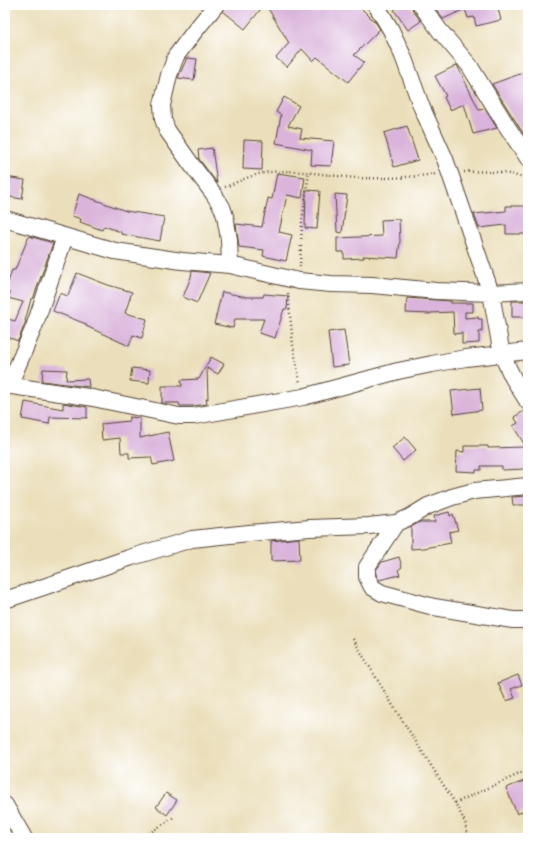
<svg xmlns="http://www.w3.org/2000/svg" width="533" height="843" viewBox="0 0 533 843" font-family="'Balsamiq Sans',sans-serif">
  <rect width="100%" height="100%" fill="#fff"/>
  <filter id="ink" filterUnits="userSpaceOnUse"><feTurbulence type="fractalNoise" baseFrequency=".025" numOctaves="2"/><feDisplacementMap in="SourceGraphic" scale="8" xChannelSelector="R" yChannelSelector="G"/><feConvolveMatrix kernelMatrix="1 2 1 2 8 2 1 2 1" color-interpolation-filters="sRGB"/></filter>
  <filter id="wash" filterUnits="userSpaceOnUse"><feTurbulence type="fractalNoise" baseFrequency=".012" numOctaves="4" result="noise"/><feDisplacementMap in="SourceGraphic" scale="16" xChannelSelector="R" yChannelSelector="G"/><feGaussianBlur stdDeviation="0.9" result="paint"/><feColorMatrix in="noise" values="0 0 0 0 0 0 0 0 0 0 0 0 0 0 0 0 0 1.4 0 .05"/><feComposite in="paint" operator="in"/></filter>
  <g filter="url(#wash)">
    <rect width="100%" height="100%" fill="#ebdfbb"/>
    <g id="blocks">
      <path fill="#dab4db" d="M 228,5 L 264,5 L 245,29 L 223,11 Z
        M 266,5 L 358,5 L 376,23 L 380,29 L 354,55 L 364,62 L 348,82 L 317,57 L 313,61 L 302,49 L 287,67 L 276,58 L 289,43 Z
        M 402,5 L 412,5 L 413,11 L 421,21 L 408,30 L 394,10 Z
        M 433,5 L 497,5 L 501,20 L 476,26 L 474,17 L 468,18 L 465,9 L 443,19 Z
        M 187,58 L 197,59 L 194,80 L 178,78 Z
        M 457,65 L 479,110 L 485,109 L 497,128 L 473,134 L 464,104 L 450,110 L 444,97 L 446,96 L 435,76 Z
        M 528,71 L 528,141 L 492,84 Z
        M 284,97 L 299,106 L 288,126 L 302,129 L 300,138 L 334,141 L 331,166 L 311,165 L 312,150 L 276,143 L 281,115 L 276,112 Z
        M 407,126 L 418,160 L 394,167 L 384,133 Z
        M 244,140 L 263,141 L 262,170 L 243,169 Z
        M 212,148 L 217,183 L 199,159 L 198,150 Z
        M 277,173 L 305,177 L 302,198 L 287,195 L 279,232 L 292,235 L 286,261 L 263,256 L 264,250 L 239,247 L 236,224 L 262,227 L 268,198 L 272,199 Z
        M 5,177 L 25,180 L 22,199 L 5,196 Z
        M 306,190 L 320,191 L 317,229 L 305,228 Z
        M 79,194 L 126,211 L 164,217 L 160,241 L 121,234 L 121,232 L 104,226 L 102,230 L 80,222 L 81,219 L 72,216 Z
        M 335,194 L 347,195 L 342,233 L 337,232 Z
        M 506,206 L 528,206 L 528,234 L 506,234 L 506,225 L 479,228 L 474,214 L 506,211 Z
        M 399,219 L 400,241 L 398,258 L 363,256 L 364,258 L 344,259 L 344,252 L 337,252 L 337,238 L 382,236 L 381,220 Z
        M 29,236 L 53,243 L 33,299 L 31,299 L 25,321 L 26,321 L 18,341 L 5,336 L 5,318 L 15,321 L 23,302 L 8,298 L 10,293 L 5,291 L 12,270 L 15,270 Z
        M 192,271 L 210,273 L 197,303 L 183,297 L 191,277 Z
        M 77,273 L 108,285 L 132,292 L 125,313 L 147,319 L 142,338 L 133,335 L 129,346 L 86,326 L 86,324 L 53,311 L 60,293 L 68,296 Z
        M 222,292 L 247,297 L 263,297 L 264,294 L 288,296 L 287,309 L 284,309 L 275,338 L 259,333 L 264,319 L 235,319 L 233,328 L 214,324 Z
        M 407,298 L 451,301 L 451,303 L 473,303 L 473,312 L 465,312 L 465,318 L 478,317 L 478,319 L 482,319 L 482,332 L 479,332 L 479,343 L 462,344 L 462,333 L 454,334 L 453,312 L 430,313 L 430,314 L 406,313 Z
        M 512,301 L 528,301 L 528,317 L 512,317 Z
        M 344,330 L 349,365 L 332,367 L 328,332 Z
        M 211,357 L 224,364 L 218,374 L 207,368 L 208,399 L 206,399 L 207,404 L 193,406 L 180,406 L 179,403 L 162,403 L 162,386 L 182,386 L 181,380 L 199,379 Z
        M 132,368 L 150,370 L 149,383 L 130,381 Z
        M 43,369 L 67,370 L 66,380 L 88,379 L 89,387 L 42,381 Z
        M 480,388 L 482,410 L 454,414 L 451,391 Z
        M 25,402 L 63,409 L 63,403 L 87,407 L 87,418 L 50,417 L 49,424 L 22,419 Z
        M 524,411 L 528,411 L 528,465 L 524,465 L 525,469 L 502,470 L 502,466 L 481,466 L 481,470 L 476,470 L 476,472 L 456,471 L 457,451 L 464,452 L 464,446 L 488,446 L 488,448 L 526,447 L 513,426 L 518,423 L 514,417 Z
        M 129,417 L 140,418 L 140,438 L 168,432 L 174,461 L 153,465 L 151,457 L 129,458 L 129,453 L 121,453 L 120,438 L 102,440 L 101,424 L 129,421 Z
        M 405,437 L 416,450 L 403,461 L 392,448 Z
        M 528,496 L 528,505 L 513,505 L 512,497 Z
        M 449,512 L 450,516 L 453,514 L 458,530 L 449,532 L 451,543 L 424,548 L 411,549 L 411,527 L 420,522 L 435,522 L 434,516 Z
        M 299,538 L 300,560 L 271,561 L 271,541 Z
        M 399,557 L 402,567 L 398,570 L 400,575 L 379,580 L 376,575 L 376,570 L 382,562 Z
        M 518,675 L 522,685 L 511,689 L 515,698 L 506,701 L 498,683 Z
        M 524,781 L 528,790 L 528,809 L 517,814 L 506,788 Z
        M 166,793 L 177,800 L 167,815 L 156,807 Z"/>
    </g>
  </g>
  <g filter="url(#ink)">
    <use href="#blocks" fill-opacity="0" stroke="#554536" stroke-width="1"/>
    <g fill="none" stroke-linecap="round" stroke-linejoin="round">
      <defs>
        <path id="minor" d="M 216,5 L 194,32 L 176,56 L 169,75 L 162,105 L 163,119 L 167,130 L 191,164 L 213,193 L 222,207 L 225,216 L 229,239 L 230,265
          M 376,5 L 391,30 L 403,56 L 422,108 L 445,159 L 491,293 L 502,355 L 513,378 L 528,402
          M 421,5 L 440,31 L 469,65 L 508,128 L 528,158
          M 5,219 L 115,251 L 182,261 L 230,265 L 299,281 L 331,284 L 372,285 L 436,291 L 491,293 L 528,291
          M 5,385 L 88,397 L 179,416 L 194,416 L 303,397 L 398,371 L 432,364 L 466,358 L 528,351
          M 9,386 L 34,327 L 65,237
          M 396,523 L 367,567 L 367,577 L 372,587 L 382,593 L 434,607 L 513,620 L 528,620
          M 5,600 L 132,557 L 192,539 L 249,533 L 310,528 L 369,526 L 396,523 L 410,517 L 428,506 L 452,497 L 474,491 L 528,486
          M 5,805 L 24,838"/>
      </defs>
      <use href="#minor" stroke="#554536" stroke-width="18"/>
      <path stroke="#554536" stroke-width="2.5" stroke-dasharray="1 3" stroke-linecap="butt" d="M 464,172 C 485,171 508,171 528,180
        M 225,187 C 240,181 255,173 271,172 C 300,169 329,176 357,178 C 384,179 410,177 437,174
        M 300,267 L 302,222 L 309,173
        M 288,293 L 293,345 L 300,383
        M 353,639 L 395,709 L 455,803 L 465,822 L 468,838
        M 455,803 L 528,770
        M 142,838 L 174,817"/>
      <use href="#minor" stroke="#fff" stroke-width="16"/>
    </g>
  </g>
  <rect width="533" height="843" fill="none" stroke="#fff" stroke-width="20"/>
</svg>
